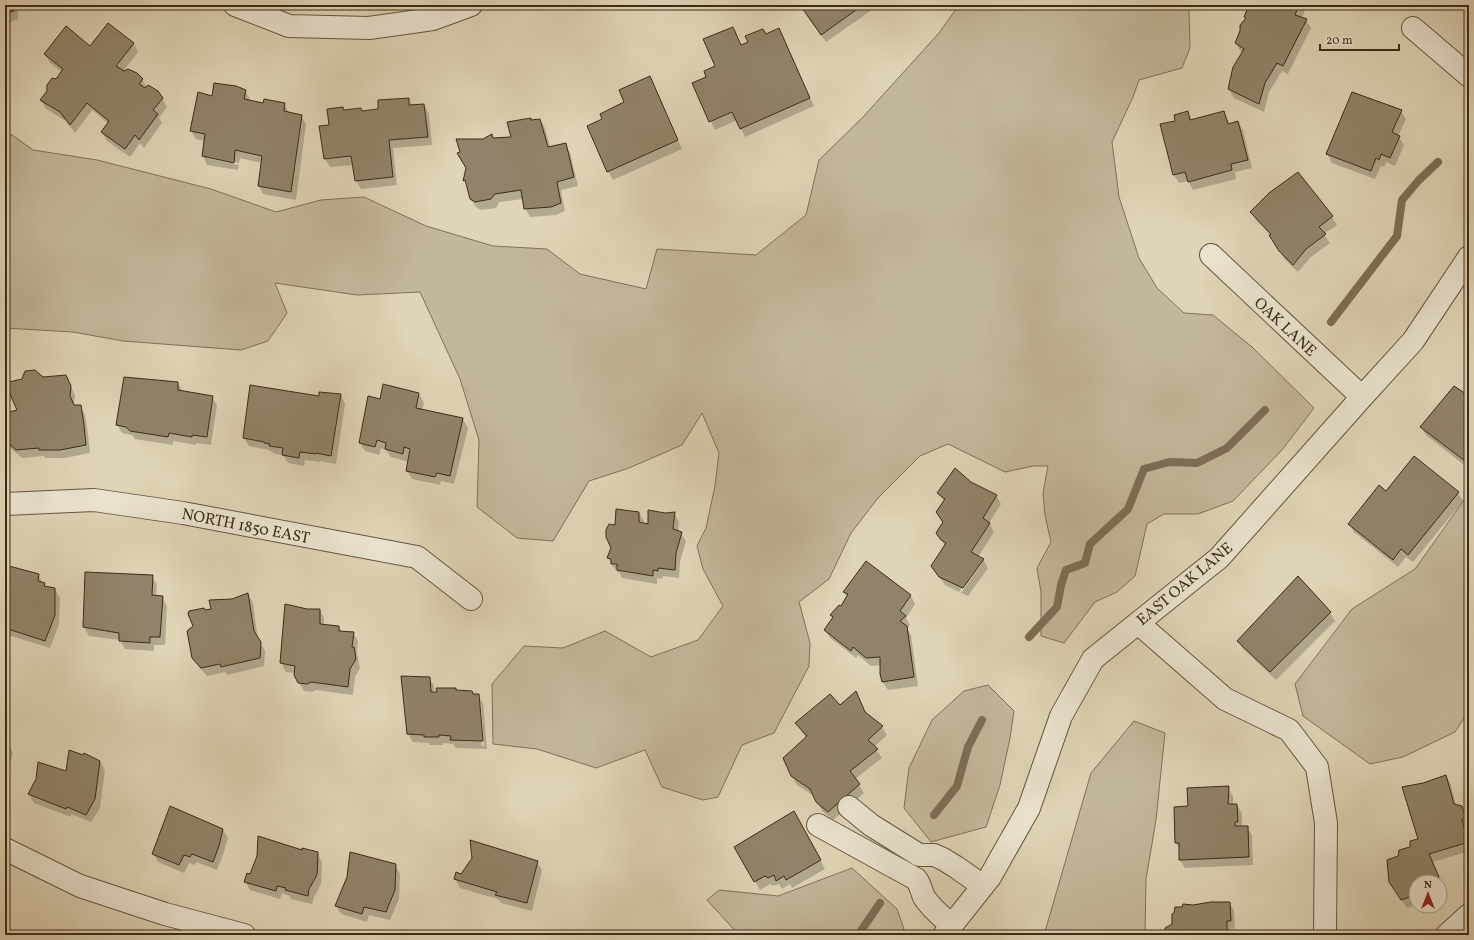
<svg xmlns="http://www.w3.org/2000/svg" width="1474" height="940" viewBox="0 0 1474 940" font-family="Vollkorn,serif">
  <rect width="100%" height="100%" fill="#dfd4b5"/>
  <filter id="stains"><feTurbulence type="fractalNoise" baseFrequency=".005" numOctaves="4"/><feColorMatrix values="0 0 0 0 .2 0 0 0 0 .09 0 0 0 0 .02 0 0 0 .5 -.17"/></filter>
  <radialGradient id="worn" r=".72"><stop offset=".6" stop-color="#630" stop-opacity="0"/><stop offset="1" stop-color="#630" stop-opacity=".3"/></radialGradient>
  <path fill="#c3b79a" stroke="#807158" d="M 959,5 L 1190,5 L 1189,11 L 1190,48 L 1182,68 L 1139,80 L 1133,97 L 1112,142 L 1119,197 L 1139,258 L 1157,288 L 1184,313 L 1213,315 L 1252,347 L 1314,408 L 1282,450 L 1233,501 L 1198,514 L 1164,514 L 1147,524 L 1135,576 L 1117,592 L 1095,602 L 1064,643 L 1041,636 L 1041,592 L 1037,568 L 1051,542 L 1045,515 L 1043,493 L 1048,466 L 1033,466 L 1005,472 L 948,444 L 920,456 L 878,498 L 851,533 L 829,579 L 799,602 L 810,643 L 809,666 L 774,733 L 742,745 L 718,797 L 703,800 L 662,787 L 645,750 L 596,768 L 537,749 L 493,744 L 492,684 L 524,646 L 563,648 L 605,631 L 651,657 L 698,640 L 723,606 L 703,569 L 697,546 L 706,528 L 715,486 L 719,453 L 702,413 L 682,445 L 629,468 L 589,481 L 553,541 L 517,538 L 477,507 L 479,440 L 460,379 L 420,292 L 357,295 L 275,283 L 287,313 L 268,341 L 241,350 L 123,341 L 73,332 L 5,328 L 5,130 L 33,150 L 97,160 L 211,189 L 276,212 L 321,200 L 364,197 L 426,226 L 493,246 L 547,249 L 580,274 L 646,289 L 657,249 L 756,255 L 806,215 L 819,160 L 863,117 L 939,33 Z
    M 1469,493 L 1469,711 L 1455,732 L 1403,757 L 1370,764 L 1303,716 L 1295,684 L 1352,609 L 1415,569 Z
    M 988,685 L 1014,711 L 1010,738 L 1000,785 L 986,827 L 931,842 L 904,808 L 909,768 L 932,720 L 964,691 Z
    M 1134,721 L 1165,733 L 1156,820 L 1146,879 L 1145,935 L 1044,935 L 1091,773 Z
    M 852,868 L 897,909 L 904,929 L 900,935 L 739,935 L 707,900 L 719,890 L 778,896 Z"/>
  <path fill="#0003" fill-rule="evenodd" d="M 5,5 L 18,5 L 18,19 L 5,25 Z
    M 800,5 L 879,5 L 826,42 Z
    M 1250,5 L 1307,5 L 1302,18 L 1306,20 L 1311,28 L 1288,74 L 1282,71 L 1269,92 L 1264,112 L 1234,98 L 1229,89 L 1243,53 L 1240,51 L 1236,43 L 1246,19 L 1245,17 Z
    M 108,24 L 134,44 L 138,52 L 121,74 L 136,74 L 142,80 L 147,87 L 162,98 L 167,107 L 159,118 L 162,123 L 144,148 L 140,143 L 130,157 L 107,141 L 102,132 L 109,124 L 92,110 L 75,133 L 66,121 L 46,109 L 41,100 L 62,72 L 50,63 L 45,54 L 90,47 Z
    M 779,29 L 814,106 L 745,137 L 737,120 L 715,130 L 693,83 L 707,77 L 717,67 L 741,46 Z
    M 650,78 L 682,149 L 613,180 L 608,171 L 604,119 L 625,103 Z
    M 245,91 L 250,99 L 250,101 L 264,104 L 284,103 L 289,113 L 301,116 L 306,124 L 296,200 L 263,194 L 259,186 L 262,163 L 240,158 L 238,170 L 207,165 L 203,156 L 205,141 L 196,139 L 191,131 L 213,97 ZM 207,156 L 239,163 L 239,165 L 207,158 Z
    M 409,99 L 412,106 L 424,105 L 429,114 L 432,145 L 393,148 L 397,185 L 361,189 L 356,180 L 354,165 L 330,167 L 325,159 L 330,126 L 344,111 L 361,109 L 363,112 L 379,110 Z
    M 1401,111 L 1406,119 L 1398,136 L 1404,145 L 1395,166 L 1386,162 L 1384,167 L 1381,166 L 1375,179 L 1332,163 L 1327,154 Z
    M 1188,112 L 1192,120 L 1224,112 L 1230,124 L 1238,122 L 1243,130 L 1252,168 L 1235,172 L 1236,179 L 1193,190 L 1188,181 L 1179,183 L 1174,175 L 1161,125 L 1176,121 Z
    M 531,119 L 532,121 L 540,120 L 545,128 L 550,147 L 565,144 L 570,153 L 578,186 L 561,190 L 565,211 L 556,215 L 530,217 L 525,208 L 523,199 L 499,202 L 496,208 L 481,210 L 476,207 L 471,199 L 468,188 L 464,180 L 467,168 L 483,140 L 492,135 L 494,139 L 512,138 Z
    M 1297,174 L 1332,217 L 1337,225 L 1324,234 L 1330,243 L 1311,257 L 1298,272 L 1285,260 L 1270,235 L 1256,220 L 1252,212 Z
    M 65,376 L 75,395 L 74,405 L 80,406 L 85,415 L 88,434 L 90,453 L 65,458 L 45,458 L 44,456 L 22,458 L 9,447 L 5,440 L 5,414 L 19,411 L 43,378 Z
    M 178,383 L 183,392 L 212,397 L 217,405 L 211,445 L 196,443 L 196,445 L 173,441 L 173,445 L 135,439 L 132,435 L 122,433 L 117,425 Z
    M 419,394 L 424,403 L 422,410 L 463,419 L 468,428 L 454,484 L 441,481 L 440,485 L 412,479 L 407,471 L 409,462 L 391,457 L 386,450 L 381,448 L 379,455 L 365,451 L 360,443 L 381,400 Z
    M 341,395 L 345,404 L 336,464 L 320,461 L 320,462 L 305,460 L 304,466 L 288,463 L 283,455 L 275,454 L 269,450 L 249,446 L 244,438 L 320,397 Z
    M 1469,397 L 1469,469 L 1426,435 L 1421,427 Z
    M 971,483 L 996,495 L 1001,504 L 989,523 L 994,532 L 978,557 L 983,559 L 988,568 L 968,596 L 961,593 L 983,562 L 980,562 L 959,592 L 945,585 L 932,566 L 945,546 L 937,533 L 943,523 L 937,512 L 944,502 L 938,493 Z
    M 1386,492 L 1458,493 L 1463,501 L 1413,562 L 1406,557 L 1398,567 L 1354,532 L 1349,524 Z
    M 639,513 L 644,521 L 644,524 L 649,525 L 665,514 L 674,513 L 679,522 L 678,532 L 681,533 L 686,541 L 680,562 L 679,578 L 663,576 L 662,579 L 657,578 L 657,584 L 622,578 L 619,572 L 617,572 L 613,566 L 608,558 L 616,527 Z
    M 866,562 L 911,596 L 915,604 L 906,618 L 910,625 L 907,628 L 911,635 L 918,686 L 888,690 L 883,682 L 881,665 L 871,666 L 858,655 L 856,658 L 830,638 L 825,630 L 833,618 L 832,615 L 841,607 L 847,597 L 844,592 Z
    M 5,572 L 38,575 L 46,587 L 55,589 L 60,598 L 59,624 L 50,648 L 5,634 Z
    M 86,573 L 152,576 L 157,585 L 156,597 L 162,597 L 167,606 L 165,645 L 154,645 L 154,651 L 125,649 L 120,640 L 89,636 L 84,627 Z
    M 248,594 L 253,603 L 258,639 L 265,651 L 264,666 L 227,675 L 225,672 L 207,676 L 198,666 L 193,657 L 195,626 L 204,611 L 212,609 L 232,600 Z
    M 307,610 L 320,610 L 324,618 L 324,625 L 339,627 L 342,632 L 353,633 L 358,641 L 357,654 L 360,668 L 355,677 L 353,695 L 316,690 L 312,692 L 304,691 L 295,675 L 295,673 L 286,672 L 281,663 Z
    M 1330,613 L 1335,621 L 1276,680 L 1243,649 L 1238,641 Z
    M 429,678 L 434,686 L 434,693 L 457,691 L 478,695 L 483,704 L 487,749 L 456,748 L 453,744 L 443,743 L 443,745 L 430,745 L 429,743 L 413,742 L 408,734 ZM 479,703 L 481,703 L 484,746 L 482,746 Z
    M 856,693 L 866,715 L 882,727 L 887,735 L 874,747 L 882,758 L 855,779 L 864,793 L 833,820 L 822,811 L 814,796 L 797,785 L 792,776 L 806,738 L 796,723 L 840,707 Z
    M 5,743 L 9,745 L 13,753 L 8,771 L 5,776 Z
    M 100,761 L 105,770 L 100,808 L 91,822 L 71,814 L 71,817 L 34,803 L 29,794 L 67,772 Z
    M 1446,776 L 1451,785 L 1456,805 L 1461,807 L 1469,825 L 1466,829 L 1469,838 L 1469,851 L 1433,862 L 1443,885 L 1440,886 L 1440,882 L 1416,882 L 1416,905 L 1407,908 L 1395,891 L 1398,857 L 1420,840 L 1423,784 Z
    M 1228,788 L 1233,796 L 1233,805 L 1237,805 L 1242,813 L 1242,827 L 1247,827 L 1252,835 L 1253,865 L 1185,868 L 1180,860 L 1180,850 L 1176,843 L 1189,807 Z
    M 794,812 L 825,869 L 792,888 L 790,884 L 782,889 L 779,884 L 773,886 L 770,884 L 760,890 L 736,847 Z
    M 223,830 L 228,838 L 223,855 L 217,870 L 196,862 L 195,865 L 189,863 L 184,873 L 158,862 L 153,853 Z
    M 302,851 L 317,853 L 322,862 L 321,884 L 314,897 L 312,904 L 291,899 L 290,896 L 282,893 L 280,899 L 250,890 L 245,881 L 251,875 Z
    M 537,862 L 542,870 L 532,911 L 501,903 L 498,899 L 460,888 L 455,879 L 462,875 Z
    M 395,865 L 400,874 L 399,899 L 390,920 L 369,915 L 367,922 L 341,914 L 336,906 Z
    M 1230,903 L 1234,911 L 1235,929 L 1231,928 L 1231,932 L 1249,932 L 1251,935 L 1166,935 L 1193,906 Z"/>
  <g fill="none" stroke-linecap="round" stroke-linejoin="round">
    <path stroke="#7d6e55" stroke-width="8" d="M 1331,322 L 1397,236 L 1402,200 L 1419,180 L 1438,162
      M 1029,637 L 1057,607 L 1061,585 L 1066,570 L 1085,563 L 1090,544 L 1128,509 L 1144,469 L 1169,462 L 1197,463 L 1227,448 L 1265,410
      M 934,815 L 957,786 L 968,747 L 982,720
      M 858,935 L 880,903"/>
  </g>
  <path fill="#918369" stroke="#3c2b16" d="M 5,5 L 14,5 L 14,11 L 5,14 Z
    M 800,5 L 863,5 L 821,35 Z
    M 1249,5 L 1299,5 L 1295,15 L 1307,19 L 1283,66 L 1277,63 L 1265,83 L 1259,104 L 1228,89 L 1233,67 L 1244,49 L 1235,43 L 1240,31 L 1240,25 L 1246,18 L 1244,17 Z
    M 108,23 L 134,43 L 116,66 L 124,71 L 128,69 L 137,73 L 143,79 L 139,84 L 145,88 L 148,85 L 158,91 L 163,98 L 153,110 L 158,114 L 139,140 L 135,135 L 125,149 L 101,132 L 109,121 L 87,103 L 70,125 L 60,112 L 40,100 L 47,91 L 47,85 L 52,78 L 56,79 L 63,69 L 44,54 L 66,26 L 90,46 Z
    M 733,27 L 741,45 L 748,42 L 745,36 L 763,29 L 766,34 L 779,28 L 810,98 L 740,129 L 732,112 L 709,122 L 692,83 L 706,77 L 704,71 L 715,66 L 703,39 Z
    M 650,76 L 678,140 L 607,172 L 587,126 L 602,119 L 600,114 L 624,102 L 619,90 Z
    M 214,83 L 236,86 L 246,90 L 244,99 L 263,103 L 264,99 L 285,103 L 284,111 L 302,115 L 291,192 L 258,186 L 262,156 L 235,150 L 234,163 L 202,156 L 205,134 L 190,131 L 198,92 L 212,96 Z
    M 1352,92 L 1402,110 L 1392,132 L 1400,136 L 1390,158 L 1381,154 L 1379,160 L 1376,158 L 1371,171 L 1326,154 Z
    M 409,98 L 409,105 L 424,104 L 428,137 L 389,140 L 393,177 L 355,181 L 351,156 L 324,159 L 319,126 L 329,125 L 327,109 L 343,107 L 344,110 L 361,108 L 362,111 L 378,109 L 378,100 Z
    M 1188,111 L 1190,120 L 1224,111 L 1228,124 L 1238,121 L 1248,160 L 1231,164 L 1232,170 L 1188,182 L 1185,172 L 1173,175 L 1160,124 L 1175,121 L 1174,115 Z
    M 531,118 L 531,120 L 540,119 L 548,147 L 566,143 L 574,177 L 557,182 L 561,203 L 551,207 L 524,209 L 521,190 L 495,194 L 491,199 L 475,202 L 470,199 L 465,180 L 463,181 L 466,168 L 457,153 L 460,152 L 456,139 L 483,139 L 492,134 L 493,138 L 511,137 L 507,122 Z
    M 1298,172 L 1333,216 L 1319,227 L 1326,234 L 1306,249 L 1293,265 L 1279,251 L 1269,235 L 1271,234 L 1250,212 L 1269,193 Z
    M 35,370 L 43,377 L 66,375 L 71,386 L 70,396 L 74,405 L 81,405 L 84,425 L 86,445 L 60,450 L 39,450 L 39,448 L 16,450 L 5,440 L 5,413 L 17,410 L 5,383 L 22,379 L 25,371 Z
    M 124,377 L 178,382 L 178,390 L 213,396 L 207,437 L 192,435 L 192,437 L 169,433 L 168,437 L 130,431 L 126,427 L 116,425 Z
    M 383,384 L 419,393 L 416,408 L 463,418 L 450,476 L 437,473 L 435,477 L 406,471 L 410,449 L 404,447 L 403,454 L 385,449 L 386,443 L 377,440 L 375,447 L 359,443 L 368,396 L 380,399 Z
    M 250,385 L 319,396 L 319,392 L 341,394 L 331,456 L 316,453 L 316,454 L 300,452 L 299,458 L 282,455 L 283,448 L 269,446 L 270,444 L 264,443 L 264,442 L 243,438 Z
    M 1454,386 L 1469,396 L 1469,464 L 1420,427 Z
    M 1414,456 L 1459,492 L 1408,555 L 1401,549 L 1393,560 L 1348,524 L 1379,485 L 1386,491 Z
    M 955,468 L 971,482 L 997,495 L 983,518 L 990,523 L 971,552 L 984,559 L 963,588 L 939,577 L 931,566 L 946,543 L 941,540 L 936,533 L 943,522 L 936,512 L 945,499 L 937,493 Z
    M 616,509 L 639,512 L 639,522 L 648,524 L 648,510 L 665,513 L 675,512 L 673,529 L 682,532 L 676,553 L 675,570 L 658,568 L 658,571 L 653,570 L 653,576 L 617,570 L 617,564 L 611,564 L 611,559 L 607,558 L 611,548 L 606,537 L 606,530 L 609,524 L 615,525 Z
    M 866,561 L 911,595 L 900,611 L 906,616 L 900,621 L 907,626 L 914,677 L 882,682 L 880,674 L 880,657 L 866,658 L 853,647 L 851,651 L 824,630 L 833,617 L 830,615 L 839,605 L 841,606 L 848,594 L 843,592 Z
    M 9,566 L 39,574 L 38,581 L 45,583 L 44,586 L 55,588 L 55,615 L 45,641 L 5,628 L 5,571 L 7,572 Z
    M 85,572 L 153,575 L 152,595 L 163,596 L 160,637 L 150,637 L 150,643 L 119,641 L 119,633 L 83,627 Z
    M 1298,576 L 1331,612 L 1270,672 L 1237,641 Z
    M 248,593 L 254,631 L 261,642 L 260,658 L 221,667 L 220,664 L 201,668 L 192,658 L 187,631 L 193,626 L 188,614 L 189,611 L 204,608 L 205,610 L 211,609 L 209,600 L 232,599 Z
    M 285,604 L 307,609 L 320,609 L 320,624 L 339,626 L 339,631 L 354,632 L 352,647 L 354,647 L 356,659 L 350,669 L 348,687 L 311,682 L 307,684 L 298,683 L 294,675 L 295,666 L 280,663 Z
    M 401,676 L 430,677 L 431,692 L 437,692 L 436,688 L 456,688 L 456,690 L 472,691 L 473,694 L 479,694 L 483,741 L 450,740 L 451,736 L 439,735 L 439,737 L 424,737 L 424,735 L 407,734 Z
    M 856,691 L 865,712 L 883,726 L 868,740 L 878,749 L 850,771 L 860,784 L 828,812 L 816,802 L 810,789 L 791,776 L 783,758 L 807,736 L 795,723 L 830,694 L 840,705 Z
    M 69,750 L 83,755 L 84,753 L 100,761 L 95,799 L 86,815 L 67,807 L 66,809 L 28,794 L 36,779 L 38,762 L 66,771 Z
    M 1446,775 L 1454,804 L 1462,806 L 1465,816 L 1462,820 L 1469,842 L 1429,854 L 1439,877 L 1426,882 L 1416,882 L 1416,890 L 1414,890 L 1416,895 L 1401,900 L 1389,882 L 1387,860 L 1398,856 L 1399,850 L 1410,847 L 1410,841 L 1418,839 L 1402,787 L 1423,783 Z
    M 1229,786 L 1228,804 L 1237,804 L 1238,822 L 1235,822 L 1235,826 L 1248,826 L 1249,857 L 1179,860 L 1179,843 L 1175,843 L 1174,807 L 1188,806 L 1187,788 Z
    M 170,806 L 223,829 L 219,846 L 213,862 L 192,854 L 190,857 L 184,855 L 179,865 L 152,854 Z
    M 794,811 L 821,860 L 786,880 L 784,876 L 776,881 L 774,875 L 768,878 L 765,876 L 754,882 L 734,847 Z
    M 258,836 L 302,850 L 302,848 L 318,852 L 317,875 L 309,889 L 308,896 L 285,890 L 286,888 L 277,886 L 276,891 L 244,882 L 247,873 L 250,874 L 257,856 Z
    M 470,840 L 538,861 L 527,903 L 495,895 L 497,892 L 454,879 L 456,872 L 461,874 L 472,858 Z
    M 350,852 L 396,864 L 395,890 L 386,912 L 364,907 L 362,914 L 335,906 L 347,877 Z
    M 1211,902 L 1230,902 L 1231,921 L 1227,921 L 1227,931 L 1250,932 L 1249,935 L 1165,935 L 1165,928 L 1172,924 L 1172,914 L 1174,913 L 1175,907 L 1182,907 L 1183,904 L 1193,905 Z"/>
  <g fill="none" stroke-linecap="round" stroke-linejoin="round">
    <defs>
      <path id="minor" d="M 235,5 L 289,26 L 369,28 L 433,19 L 471,5
        M 1413,28 L 1469,76
        M 1211,255 L 1362,397
        M 5,504 L 94,500 L 183,513 L 417,557 L 471,599
        M 1138,623 L 1225,699 L 1289,730 L 1317,767 L 1326,823 L 1325,935
        M 849,807 L 871,825 L 919,855 L 934,855 L 943,859 L 956,867 L 983,886
        M 818,825 L 916,879 C 921,885 921,891 924,897 C 931,908 942,917 951,925
        M 5,849 L 80,886 L 165,914 L 244,935
        M 944,935 L 990,877 L 1029,808 L 1061,716 L 1093,659 L 1219,558 L 1362,397 L 1413,341 L 1469,257
        M 1447,935 L 1469,915"/>
    </defs>
    <use href="#minor" stroke="#65553e" stroke-width="24"/>
    <use href="#minor" stroke="#eae3cf" stroke-width="22"/>
  </g>
  <g text-anchor="middle" stroke-width="3.5" stroke-linejoin="round" paint-order="stroke">
    <g font-size="16" fill="#3c2b16" stroke="#eae3cf">
      <text transform="translate(1286 326) rotate(43)" y="6">OAK LANE</text>
      <text transform="translate(246 525) rotate(11)" y="6">NORTH 1850 EAST</text>
      <text transform="translate(1184 583) rotate(-40)" y="6">EAST OAK LANE</text>
    </g>
  </g>
  <rect width="1474" height="940" fill="none" stroke="#dfd4b5" stroke-width="20"/>
  <rect x="6" y="6" width="1462" height="928" fill="none" stroke="#3c2b16" stroke-width="2"/>
  <rect x="10" y="10" width="1454" height="920" fill="none" stroke="#3c2b16"/>
  <g transform="translate(1428 894)"><circle r="19" fill="#eae3cf" stroke="#a49985"/>
  <path d="M0-3L7 15L0 10L-7 15Z" fill="#8f2418"/>
  <text y="-6" font-size="11" font-weight="bold" text-anchor="middle" fill="#3c2b16">N</text>
  </g>
  <path d="M1320 44v6h79v-6" fill="none" stroke="#3c2b16" stroke-width="2"/>
  <text x="1326" y="44" font-size="12" fill="#3c2b16" stroke="#eae3cf" stroke-width="3" paint-order="stroke">20 m</text>
  <rect width="100%" height="100%" filter="url(#stains)"/>
  <rect width="100%" height="100%" fill="url(#worn)"/>
</svg>
